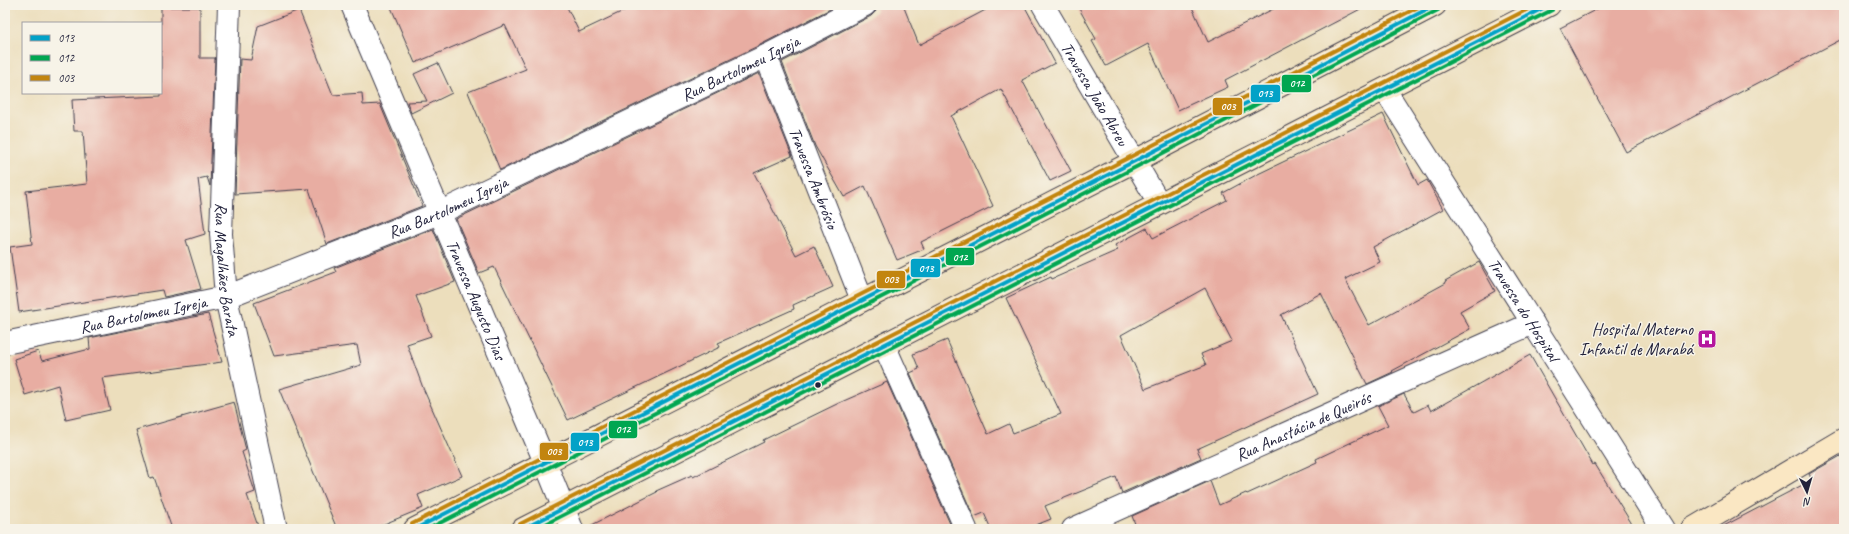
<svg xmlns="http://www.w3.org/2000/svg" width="1849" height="534" viewBox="0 0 1849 534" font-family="Caveat,sans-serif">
  <rect width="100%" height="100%" fill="#f7f3e8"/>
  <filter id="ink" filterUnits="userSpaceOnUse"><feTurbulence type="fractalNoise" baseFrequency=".025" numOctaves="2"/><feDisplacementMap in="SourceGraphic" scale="8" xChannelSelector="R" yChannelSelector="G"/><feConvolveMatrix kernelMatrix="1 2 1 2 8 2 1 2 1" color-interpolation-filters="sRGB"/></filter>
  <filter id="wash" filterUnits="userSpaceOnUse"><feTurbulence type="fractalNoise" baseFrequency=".012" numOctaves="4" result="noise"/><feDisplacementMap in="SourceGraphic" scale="16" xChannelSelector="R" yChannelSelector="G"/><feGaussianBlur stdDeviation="0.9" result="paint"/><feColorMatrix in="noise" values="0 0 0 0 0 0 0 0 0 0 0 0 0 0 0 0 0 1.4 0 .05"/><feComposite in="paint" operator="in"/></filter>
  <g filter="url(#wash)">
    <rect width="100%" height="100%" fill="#ecdebc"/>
    <g id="blocks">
      <path fill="#e8ada2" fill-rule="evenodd" d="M 390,5 L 566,5 L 579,32 L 636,5 L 838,5 L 760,45 L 500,170 L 468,92 L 526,69 L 505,25 L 415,63 Z
        M 877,5 L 903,5 L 919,45 L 995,5 L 1024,5 L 1055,63 L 1022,80 L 1071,171 L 1050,181 L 1001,89 L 951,116 L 993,206 L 921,242 L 924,249 L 897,260 L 865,186 L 844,197 L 815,146 L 782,62 L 871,16 L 876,11 Z
        M 1077,5 L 1191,5 L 1208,42 L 1281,5 L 1368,5 L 1225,80 L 1228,87 L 1178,110 L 1148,44 L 1106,66 L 1092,41 L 1096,39 Z
        M 1605,5 L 1844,5 L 1844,38 L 1626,152 L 1560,28 Z
        M 161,7 L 200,7 L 200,58 L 215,58 L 210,186 L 207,177 L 198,179 L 205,234 L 186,240 L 201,289 L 164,297 L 162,290 L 19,312 L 10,247 L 32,244 L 26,191 L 87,184 L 83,131 L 74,131 L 72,100 L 161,96 Z
        M 299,10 L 333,95 L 362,93 L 363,105 L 380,104 L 422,206 L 327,244 L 309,189 L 235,194 L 240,59 L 251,60 L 258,26 Z
        M 438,63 L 452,93 L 411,113 L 407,102 L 427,101 L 414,74 Z
        M 759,73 L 792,156 L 754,173 L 796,255 L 814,246 L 833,287 L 793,305 L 794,309 L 718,343 L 720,347 L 568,420 L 494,267 L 479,273 L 456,219 Z
        M 1383,114 L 1418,185 L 1427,180 L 1443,209 L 1373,247 L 1380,262 L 1345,279 L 1369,325 L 1446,283 L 1445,281 L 1479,262 L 1495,291 L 1460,311 L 1470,329 L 1392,371 L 1393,372 L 1367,384 L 1321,293 L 1281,315 L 1318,394 L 1197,449 L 1201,458 L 1122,493 L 1116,477 L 1045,506 L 1051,519 L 1026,529 L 991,529 L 984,513 L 974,517 L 910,373 L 919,369 L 913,354 L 947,340 L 988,434 L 1009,424 L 1013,433 L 1061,414 L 1006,298 L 1051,277 L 1052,279 L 1118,250 L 1115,245 L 1147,228 L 1153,238 L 1227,200 L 1223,193 L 1258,174 ZM 1205,288 L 1232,341 L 1201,354 L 1206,365 L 1145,389 L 1121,335 Z
        M 433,229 L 455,282 L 416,296 L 431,336 L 407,344 L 423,388 L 462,476 L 418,495 L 423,508 L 372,529 L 337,529 L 279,389 L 361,365 L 357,345 L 274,356 L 254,303 L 336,272 L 334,268 Z
        M 208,314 L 222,362 L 102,378 L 110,410 L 66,420 L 58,385 L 25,395 L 14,359 L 38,351 L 42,361 L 90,349 L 89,338 Z
        M 1530,355 L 1593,465 L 1595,464 L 1635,529 L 1137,529 L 1132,516 L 1210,481 L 1219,505 L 1246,493 L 1247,494 L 1317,462 L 1316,459 L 1388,425 L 1378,406 L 1404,394 L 1414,412 L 1428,405 L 1431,411 Z
        M 887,382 L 951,526 L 945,529 L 584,529 L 657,492 L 656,491 L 692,475 L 693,477 L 764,442 L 763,440 L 839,403 Z
        M 234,402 L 246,450 L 242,452 L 255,492 L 247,495 L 259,529 L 172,529 L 154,477 L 150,478 L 136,430 Z
        M 1844,454 L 1844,529 L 1718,529 L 1812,480 L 1809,474 Z"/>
    </g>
  </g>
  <g filter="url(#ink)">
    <use href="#blocks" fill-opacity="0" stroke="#403e4e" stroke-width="1"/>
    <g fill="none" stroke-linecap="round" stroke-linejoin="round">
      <defs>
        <g id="street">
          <path id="s1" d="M 229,5 L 221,234 L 226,297 L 276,529"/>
          <path id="s2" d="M 352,5 L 545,462 L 572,529"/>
          <path id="s3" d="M 1043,5 L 1159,203"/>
          <path id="s4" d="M 766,56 L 862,300"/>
          <path id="s5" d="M 1385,90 L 1663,529"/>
          <path id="s6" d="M 5,343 L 226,297 L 439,213 L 766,56 L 865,5"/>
          <path d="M 884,345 L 966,529"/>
          <path id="s7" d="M 1073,529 L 1533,323"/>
        </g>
        <path id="secondary" d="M 415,529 L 1135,161 L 1435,5
          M 523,529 L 1549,5
          M 1692,529 L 1844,439"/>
      </defs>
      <use href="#street" stroke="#403e4e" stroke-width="24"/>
      <use href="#secondary" stroke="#403e4e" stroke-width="24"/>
      <use href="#street" stroke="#fff" stroke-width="22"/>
      <use href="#secondary" stroke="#fae7c3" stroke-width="22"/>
      <defs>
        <path id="bus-1" d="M 415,529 L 1135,161 L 1435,5
          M 523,529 L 1549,5"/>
        <path id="bus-2" d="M 428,529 L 1138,166 L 1438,10
          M 536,529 L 1552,10"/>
        <path id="bus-3" d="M 412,524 L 1132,156 L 1422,5
          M 520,524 L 1536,5"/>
      </defs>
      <use href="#bus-1" stroke="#f7f3e8" stroke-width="7"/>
      <use href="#bus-2" stroke="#f7f3e8" stroke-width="7"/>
      <use href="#bus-3" stroke="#f7f3e8" stroke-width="7"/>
      <use href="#bus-1" stroke="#02a2c7" stroke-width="4"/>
      <use href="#bus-2" stroke="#00a651" stroke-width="4"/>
      <use href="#bus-3" stroke="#c2850f" stroke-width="4"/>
    </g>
  </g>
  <defs>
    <symbol id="hospital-square" viewBox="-11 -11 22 22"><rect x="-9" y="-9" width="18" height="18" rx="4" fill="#b5179e" stroke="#f7f3e8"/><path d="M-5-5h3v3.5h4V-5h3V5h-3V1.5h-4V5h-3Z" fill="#fff"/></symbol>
  </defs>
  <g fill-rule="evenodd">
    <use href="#hospital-square" x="1696" y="328" width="22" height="22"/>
  </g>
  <circle fill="#22223b" stroke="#f7f3e8" stroke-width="1.5" cx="818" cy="385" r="3.5"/>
  <g text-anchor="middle" stroke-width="3" stroke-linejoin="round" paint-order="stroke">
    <g font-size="17" fill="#22223b" stroke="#f7f3e8">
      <text dy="6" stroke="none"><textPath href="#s6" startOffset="789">Rua Bartolomeu Igreja</textPath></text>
      <text dy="6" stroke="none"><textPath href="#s3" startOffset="103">Travessa João Abreu</textPath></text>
      <text dy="6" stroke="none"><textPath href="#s4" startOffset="131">Travessa Ambrósio</textPath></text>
      <text dy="6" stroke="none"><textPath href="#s6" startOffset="465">Rua Bartolomeu Igreja</textPath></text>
      <text dy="6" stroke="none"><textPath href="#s1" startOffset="265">Rua Magalhães Barata</textPath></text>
      <text dy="6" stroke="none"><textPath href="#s2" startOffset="320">Travessa Augusto Dias</textPath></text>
      <text dy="6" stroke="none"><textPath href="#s5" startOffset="260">Travessa do Hospital</textPath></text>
      <text dy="6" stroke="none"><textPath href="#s6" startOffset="141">Rua Bartolomeu Igreja</textPath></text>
      <text dy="6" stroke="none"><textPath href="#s7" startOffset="252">Rua Anastácia de Queirós</textPath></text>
    </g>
    <g font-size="17" fill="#22223b" stroke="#f7f3e8" text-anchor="end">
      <text x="1693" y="335">Hospital Materno<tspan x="1693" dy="20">Infantil de Marabá</tspan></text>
    </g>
  </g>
  <g stroke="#f7f3e8" stroke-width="1.5">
    <rect x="1281" y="74" width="31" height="19" rx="4" fill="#00a651"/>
    <rect x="1250" y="84" width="31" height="19" rx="4" fill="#02a2c7"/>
    <rect x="1212" y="97" width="31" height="19" rx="4" fill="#c2850f"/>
    <rect x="945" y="247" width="30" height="19" rx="4" fill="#00a651"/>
    <rect x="910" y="258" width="31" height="20" rx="4" fill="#02a2c7"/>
    <rect x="876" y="270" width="30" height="19" rx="4" fill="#c2850f"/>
    <rect x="608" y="420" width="30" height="19" rx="4" fill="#00a651"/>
    <rect x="570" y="432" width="30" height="20" rx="4" fill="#02a2c7"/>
    <rect x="539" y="442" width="30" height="19" rx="4" fill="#c2850f"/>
  </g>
  <g font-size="11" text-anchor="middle" font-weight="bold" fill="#fff">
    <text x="1297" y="87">012</text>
    <text x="1265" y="97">013</text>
    <text x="1228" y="110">003</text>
    <text x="960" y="261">012</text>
    <text x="926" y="272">013</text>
    <text x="891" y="283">003</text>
    <text x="623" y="433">012</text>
    <text x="585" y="446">013</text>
    <text x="554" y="455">003</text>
  </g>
  <rect width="1849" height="534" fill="none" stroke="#f7f3e8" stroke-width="20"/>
  <rect x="22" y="22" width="140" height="72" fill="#f7f3e8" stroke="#a29fa3"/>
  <rect x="30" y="35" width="20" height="6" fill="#02a2c7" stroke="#a29fa3"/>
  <text x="58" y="42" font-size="12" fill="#22223b">013</text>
  <rect x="30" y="55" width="20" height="6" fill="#00a651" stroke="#a29fa3"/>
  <text x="58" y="62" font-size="12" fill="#22223b">012</text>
  <rect x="30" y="75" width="20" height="6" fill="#c2850f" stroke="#a29fa3"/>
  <text x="58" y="82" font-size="12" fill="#22223b">003</text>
  <g transform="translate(1807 492) rotate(175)" stroke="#f7f3e8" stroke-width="3" paint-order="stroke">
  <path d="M0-3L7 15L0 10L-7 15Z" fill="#22223b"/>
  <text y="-6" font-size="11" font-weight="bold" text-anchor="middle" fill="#22223b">N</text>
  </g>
</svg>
